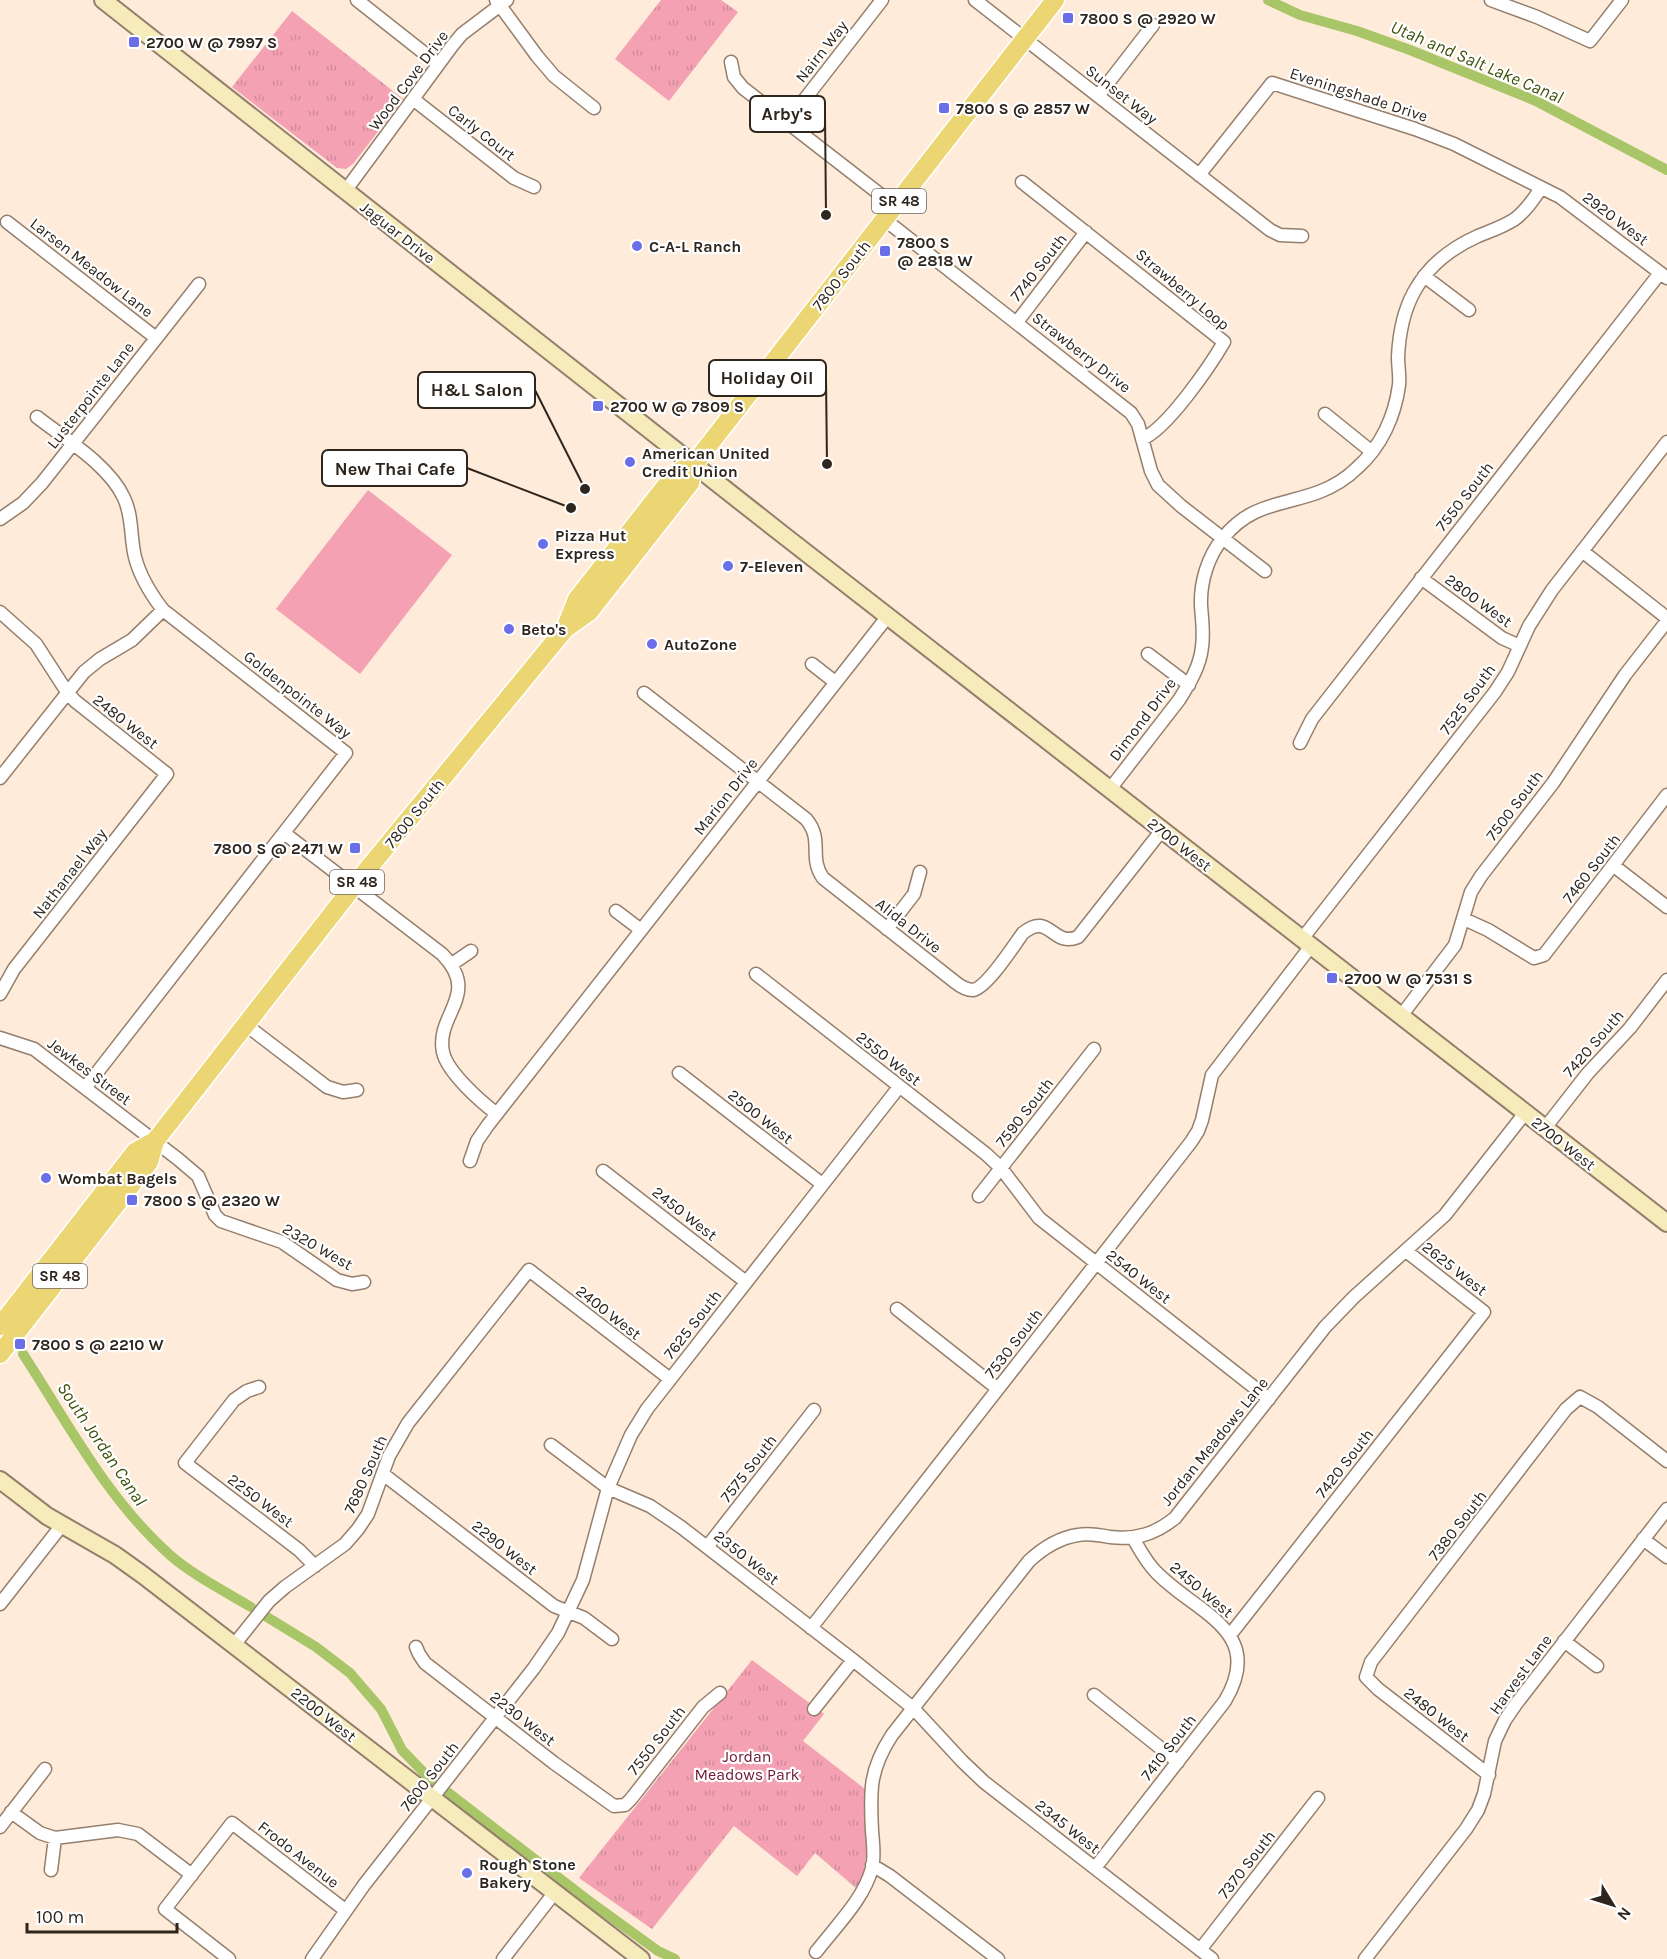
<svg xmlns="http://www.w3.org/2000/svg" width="1667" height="1959" viewBox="0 0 1667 1959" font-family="Karla,sans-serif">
  <defs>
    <pattern id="park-tufts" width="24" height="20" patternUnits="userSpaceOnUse" patternTransform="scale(1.5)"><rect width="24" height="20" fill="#f4a2b3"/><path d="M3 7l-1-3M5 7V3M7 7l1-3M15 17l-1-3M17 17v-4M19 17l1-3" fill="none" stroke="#d28b9a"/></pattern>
  </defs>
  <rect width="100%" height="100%" fill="#feebd9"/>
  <path fill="#f4a2b3" d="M 368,490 L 452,555 L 360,674 L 276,609 Z"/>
  <path fill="url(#park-tufts)" d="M 661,0 L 721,0 L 738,12 L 669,101 L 615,59 Z
    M 292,11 L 403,99 L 353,164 L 346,169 L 337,168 L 232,87 Z
    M 752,1660 L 824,1714 L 803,1741 L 865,1789 L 867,1847 L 864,1871 L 856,1888 L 815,1853 L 797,1876 L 734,1826 L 652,1929 L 579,1878 Z"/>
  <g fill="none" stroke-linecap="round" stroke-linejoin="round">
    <path stroke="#a8c567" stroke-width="10" d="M 1268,0 L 1300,15 L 1357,31 L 1410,50 L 1536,101 L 1667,170
      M 23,1354 C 68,1423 107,1499 170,1555 C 191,1574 226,1592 251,1607
      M 267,1617 L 316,1647 L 350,1673 L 381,1709 L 402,1750 L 428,1777 L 585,1898 L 658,1951 L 675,1959"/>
    <defs>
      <path id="street" d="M 357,0 L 438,64
        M 496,0 L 537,56 L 554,76 L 594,108
        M 975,0 L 1270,230 L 1280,235 L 1302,236
        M 1491,0 L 1537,17 L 1590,41 L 1622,0
        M 731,62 L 734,77 L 743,88 L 895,206
        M 1098,96 L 1153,25
        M 413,99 L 514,178 L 534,187
        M 787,122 L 882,0
        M 1199,175 L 1272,83 L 1415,129 L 1454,144 L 1560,197 L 1667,278
        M 1022,182 L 1224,342 C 1210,366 1167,429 1142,439
        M 346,190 L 452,46 L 462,34 L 507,0
        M 884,219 L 1131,413 L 1138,424 L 1151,471 L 1158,485 L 1181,506 L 1265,571
        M 7,222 L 156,338
        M 1424,276 L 1469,310
        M 1017,322 L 1086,232
        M 1325,414 L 1372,452
        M 37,417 C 65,439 109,465 124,498 C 133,517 130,537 135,557 C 140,577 150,593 163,610 L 346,753 L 85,1088
        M 0,519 L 23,503 L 42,483 L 199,284
        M 1582,551 L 1667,618
        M 1421,578 L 1502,638 L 1520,646
        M 0,612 L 36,644 L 67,692 L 75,701 L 167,774 L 14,969 L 0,994
        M 1148,654 L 1189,685
        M 812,664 L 835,682
        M 644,693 L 806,819 C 824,840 808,857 823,878 L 955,982 C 960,986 966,990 973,990 C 987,988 1014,945 1023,933 C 1050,911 1052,948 1078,937 L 1162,830
        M 1300,743 L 1312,719 L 1660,273
        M 0,778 L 84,672 L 100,659 L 132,640 L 163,610
        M 1110,789 L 1179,700 C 1189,684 1200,667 1202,647 C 1204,633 1202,619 1201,606 C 1200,582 1208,556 1223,538 C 1251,503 1281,506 1319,492 C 1332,487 1347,478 1357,468 C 1381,447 1395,416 1399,385 C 1400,376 1398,366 1398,357 C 1399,335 1403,312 1414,292 C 1428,266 1451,248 1478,236 C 1490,231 1503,227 1515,219 C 1526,211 1534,199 1541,188
        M 284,833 L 442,954 C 482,995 435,1014 443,1052 C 447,1072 481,1102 497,1114
        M 1614,866 L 1667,907
        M 616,911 L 641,930
        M 1464,919 L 1488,930 L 1534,958 L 1544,955 L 1667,795
        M 887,929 L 914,894 L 920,872
        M 1302,939 L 1495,692 L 1508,672 L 1529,626 L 1552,590 L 1667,442
        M 452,964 L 471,951
        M 756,974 L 986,1154 L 1001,1168 L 1039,1218 L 1269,1399
        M 1401,1016 L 1455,945 L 1471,892 L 1481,876 L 1553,783 L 1625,675 L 1667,621
        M 246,1025 L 327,1087 L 343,1092 L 357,1090
        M 0,1038 L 34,1049 L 178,1159 L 198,1176 L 215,1215 L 221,1221 L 282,1242 L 337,1280 L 352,1284 L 364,1282
        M 679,1073 L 822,1184
        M 1545,1128 L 1588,1073 L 1630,1028 L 1667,980
        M 470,1161 L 477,1141 L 488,1125 L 888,616
        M 603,1171 L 746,1282
        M 979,1196 L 1094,1049
        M 897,1309 L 998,1389
        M 259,1387 L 247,1391 L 234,1400 L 185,1463 L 299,1550 L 315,1566
        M 551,1445 L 608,1488 L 650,1506 L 681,1527 L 853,1660 L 913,1708 L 962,1761 L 984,1782 L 1212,1959
        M 383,1474 L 554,1606 L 584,1618 L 612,1639
        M 1643,1539 L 1667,1557
        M 707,1547 L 814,1410
        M 0,1604 L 62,1525
        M 811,1628 L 1191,1142 L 1198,1131 L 1202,1120 L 1212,1075 L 1311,946
        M 1230,1635 L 1484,1312 L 1406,1251
        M 1564,1641 L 1597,1666
        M 234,1645 L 269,1601 L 285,1587 L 345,1544 L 358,1529 L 368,1514 L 389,1456 L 408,1423 L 529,1270 L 670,1379
        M 416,1647 L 419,1654 L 425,1663 L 554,1763 L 614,1806 L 625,1805 L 631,1799 L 703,1707 L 720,1693
        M 1094,1695 L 1178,1762
        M 814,1709 L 853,1660
        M 1489,1775 L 1378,1689 L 1366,1677 L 1371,1662 L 1566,1409 L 1580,1397 L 1598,1407 L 1667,1461
        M 11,1812 L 40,1833 L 55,1838 L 118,1830 L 138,1834 L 192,1875
        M 0,1827 L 45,1769
        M 872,1865 L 890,1876 L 998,1959
        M 1095,1868 L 1225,1701 C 1267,1630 1195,1613 1156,1572 C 1146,1562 1140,1550 1133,1538
        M 51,1870 L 55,1838
        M 1200,1950 L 1318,1798
        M 816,1952 C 836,1926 864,1899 872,1868 C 875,1856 873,1844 872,1831 C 870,1791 869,1770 892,1735 L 1029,1561 C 1043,1548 1058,1538 1078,1535 C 1088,1533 1100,1535 1110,1537 C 1136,1540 1155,1534 1175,1518 L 1325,1327 L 1354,1297 L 1445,1215 L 1525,1113
        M 229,1959 L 165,1909 L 232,1823 L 345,1910
        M 312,1959 L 364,1885 L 534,1668 L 558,1633 L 583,1580 L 608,1488 L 631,1435 L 647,1409 L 899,1087
        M 503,1959 L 555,1892
        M 1365,1959 L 1466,1829 L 1478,1810 L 1484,1794 L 1495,1741 L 1505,1720 L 1516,1704 L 1667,1509"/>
      <path id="secondary" d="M 103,0 L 782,534 L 1667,1223
        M 0,1480 L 47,1516 L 115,1555 L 143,1575 L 641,1959"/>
      <path id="primary" d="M 565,629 L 577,599 L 676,473 L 694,464 L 1055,0
        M 0,1326 L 135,1152 L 155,1141 L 353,887 L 560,635 L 565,629 L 589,612 L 690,483 L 694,464
        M 0,1354 L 149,1162 L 155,1141"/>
    </defs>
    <use href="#street" stroke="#957f6c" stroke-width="15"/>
    <use href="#secondary" stroke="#957f6c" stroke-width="20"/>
    <use href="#primary" stroke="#fff" stroke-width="21"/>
    <use href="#street" stroke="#fff" stroke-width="12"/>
    <use href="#secondary" stroke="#f6ebba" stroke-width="16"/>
    <use href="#primary" stroke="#ecd674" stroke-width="18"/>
  </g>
  <g fill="#6a6ee7" stroke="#fff" stroke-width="2">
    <rect x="1062" y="12" width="12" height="12" rx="3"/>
    <rect x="128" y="36" width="12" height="12" rx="3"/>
    <rect x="938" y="102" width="12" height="12" rx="3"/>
    <circle cx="637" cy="246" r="6"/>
    <rect x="879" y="245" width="12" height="12" rx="3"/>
    <rect x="592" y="400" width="12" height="12" rx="3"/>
    <circle cx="630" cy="462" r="6"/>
    <circle cx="543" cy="544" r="6"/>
    <circle cx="728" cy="566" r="6"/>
    <circle cx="509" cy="629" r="6"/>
    <circle cx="652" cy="644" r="6"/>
    <rect x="349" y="842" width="12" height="12" rx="3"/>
    <rect x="1326" y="972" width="12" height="12" rx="3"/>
    <circle cx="46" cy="1178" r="6"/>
    <rect x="126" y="1194" width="12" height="12" rx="3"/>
    <rect x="14" y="1338" width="12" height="12" rx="3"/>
    <circle cx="467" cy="1873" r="6"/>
  </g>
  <g text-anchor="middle" stroke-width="4.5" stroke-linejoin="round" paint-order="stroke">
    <g fill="#fff" stroke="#6d6661" stroke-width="1.5">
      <rect x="872" y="189" width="54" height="24" rx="4.5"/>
      <rect x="330" y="870" width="54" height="24" rx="4.5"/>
      <rect x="33" y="1264" width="54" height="24" rx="4.5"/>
    </g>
    <g font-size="15" font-weight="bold" fill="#2e251d">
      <text x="899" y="206">SR 48</text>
      <text x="357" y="887">SR 48</text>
      <text x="60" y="1281">SR 48</text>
    </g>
    <g font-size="16" font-weight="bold" fill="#2e251d" stroke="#fff" text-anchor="start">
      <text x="1080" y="24">7800 S @ 2920 W</text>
      <text x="146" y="48">2700 W @ 7997 S</text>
      <text x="956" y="114">7800 S @ 2857 W</text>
      <text x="897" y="248">7800 S<tspan x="897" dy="18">@ 2818 W</tspan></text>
      <text x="649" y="252">C-A-L Ranch</text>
      <text x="610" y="412">2700 W @ 7809 S</text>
      <text x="642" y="459">American United<tspan x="642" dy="18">Credit Union</tspan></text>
      <text x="555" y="541">Pizza Hut<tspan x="555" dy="18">Express</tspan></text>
      <text x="740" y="572">7-Eleven</text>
      <text x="521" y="635">Beto's</text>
      <text x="664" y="650">AutoZone</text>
      <text x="343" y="854" text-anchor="end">7800 S @ 2471 W</text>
      <text x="1344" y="984">2700 W @ 7531 S</text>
      <text x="58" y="1184">Wombat Bagels</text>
      <text x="144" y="1206">7800 S @ 2320 W</text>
      <text x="32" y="1350">7800 S @ 2210 W</text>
      <text x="479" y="1870">Rough Stone<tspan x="479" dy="18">Bakery</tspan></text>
    </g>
    <g font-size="16" fill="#2e251d" stroke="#fff">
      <text transform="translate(821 51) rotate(-52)" y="6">Nairn Way</text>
      <text transform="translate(408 80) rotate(-53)" y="6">Wood Cove Drive</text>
      <text transform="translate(1122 94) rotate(38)" y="6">Sunset Way</text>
      <text transform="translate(1359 94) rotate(18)" y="6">Eveningshade Drive</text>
      <text transform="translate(482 132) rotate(38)" y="6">Carly Court</text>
      <text transform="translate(1616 218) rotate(37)" y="6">2920 West</text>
      <text transform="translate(398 232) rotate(38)" y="6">Jaguar Drive</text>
      <text transform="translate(92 267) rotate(38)" y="6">Larsen Meadow Lane</text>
      <text transform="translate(1038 267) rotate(-52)" y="6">7740 South</text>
      <text transform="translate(841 275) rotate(-52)" y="6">7800 South</text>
      <text transform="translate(1183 289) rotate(40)" y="6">Strawberry Loop</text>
      <text transform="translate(1082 352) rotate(38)" y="6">Strawberry Drive</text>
      <text transform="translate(90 395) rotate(-52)" y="6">Lusterpointe Lane</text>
      <text transform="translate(1464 496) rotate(-52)" y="6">7550 South</text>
      <text transform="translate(1479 600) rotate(36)" y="6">2800 West</text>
      <text transform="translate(298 694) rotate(38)" y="6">Goldenpointe Way</text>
      <text transform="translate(1467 699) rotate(-54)" y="6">7525 South</text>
      <text transform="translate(1142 719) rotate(-53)" y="6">Dimond Drive</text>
      <text transform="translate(126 721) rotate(38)" y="6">2480 West</text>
      <text transform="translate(725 796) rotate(-52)" y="6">Marion Drive</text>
      <text transform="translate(1514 805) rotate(-53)" y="6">7500 South</text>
      <text transform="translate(414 813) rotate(-51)" y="6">7800 South</text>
      <text transform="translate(1180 844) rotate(38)" y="6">2700 West</text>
      <text transform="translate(1591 868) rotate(-52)" y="6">7460 South</text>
      <text transform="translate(69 873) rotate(-52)" y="6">Nathanael Way</text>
      <text transform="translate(909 925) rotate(38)" y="6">Alida Drive</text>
      <text transform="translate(1593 1043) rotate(-49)" y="6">7420 South</text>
      <text transform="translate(889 1058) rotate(38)" y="6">2550 West</text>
      <text transform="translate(90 1071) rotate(37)" y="6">Jewkes Street</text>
      <text transform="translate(1024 1112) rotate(-52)" y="6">7590 South</text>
      <text transform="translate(761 1116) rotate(38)" y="6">2500 West</text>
      <text transform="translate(1564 1143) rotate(38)" y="6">2700 West</text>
      <text transform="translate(685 1213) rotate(38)" y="6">2450 West</text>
      <text transform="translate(318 1246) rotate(30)" y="6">2320 West</text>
      <text transform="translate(1455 1268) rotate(38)" y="6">2625 West</text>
      <text transform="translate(1139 1276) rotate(38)" y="6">2540 West</text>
      <text transform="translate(609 1312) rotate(38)" y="6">2400 West</text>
      <text transform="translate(692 1324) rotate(-52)" y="6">7625 South</text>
      <text transform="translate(1013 1343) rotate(-52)" y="6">7530 South</text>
      <text transform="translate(1214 1441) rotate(-51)" y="6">Jordan Meadows Lane</text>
      <text transform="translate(1344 1463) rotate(-52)" y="6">7420 South</text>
      <text transform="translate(748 1468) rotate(-52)" y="6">7575 South</text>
      <text transform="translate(365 1474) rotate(-66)" y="6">7680 South</text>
      <text transform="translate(261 1500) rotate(37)" y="6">2250 West</text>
      <text transform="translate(1457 1525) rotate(-52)" y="6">7380 South</text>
      <text transform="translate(505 1547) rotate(38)" y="6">2290 West</text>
      <text transform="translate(747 1557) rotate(38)" y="6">2350 West</text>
      <text transform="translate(1202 1589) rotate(40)" y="6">2450 West</text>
      <text transform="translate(1520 1674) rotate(-54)" y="6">Harvest Lane</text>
      <text transform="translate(324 1714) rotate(38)" y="6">2200 West</text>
      <text transform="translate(1437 1714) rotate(38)" y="6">2480 West</text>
      <text transform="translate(523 1718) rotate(38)" y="6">2230 West</text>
      <text transform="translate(656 1740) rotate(-52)" y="6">7550 South</text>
      <text transform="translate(1168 1747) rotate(-52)" y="6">7410 South</text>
      <text transform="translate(429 1776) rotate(-52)" y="6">7600 South</text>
      <text transform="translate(1068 1826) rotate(38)" y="6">2345 West</text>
      <text transform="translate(299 1854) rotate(38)" y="6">Frodo Avenue</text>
      <text transform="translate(1246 1864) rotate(-52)" y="6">7370 South</text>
    </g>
    <g font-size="16" fill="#701735" stroke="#fff">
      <text x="747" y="1762">Jordan<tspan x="747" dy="18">Meadows Park</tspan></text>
    </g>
    <g font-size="18" font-style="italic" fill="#3f510a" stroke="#fff">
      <text transform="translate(1477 62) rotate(23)" y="6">Utah and Salt Lake Canal</text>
      <text transform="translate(102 1444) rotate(56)" y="6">South Jordan Canal</text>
    </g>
  </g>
  <path fill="none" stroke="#2e251d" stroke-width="2" d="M826 215L825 114M827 464L826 378M585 489L535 390M571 508L467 468"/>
  <g fill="#2e251d" stroke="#fff" stroke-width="2">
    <circle cx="826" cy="215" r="6"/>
    <circle cx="827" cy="464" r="6"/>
    <circle cx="585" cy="489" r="6"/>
    <circle cx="571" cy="508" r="6"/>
  </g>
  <g fill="#fff" stroke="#2e251d" stroke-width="2">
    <rect x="750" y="96" width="75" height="36" rx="6"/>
    <rect x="709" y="360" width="117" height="36" rx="6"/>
    <rect x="418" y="372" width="117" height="36" rx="6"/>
    <rect x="322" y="450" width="145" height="36" rx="6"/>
  </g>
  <g font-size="18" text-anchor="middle" font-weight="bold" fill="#2e251d">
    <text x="787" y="120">Arby's</text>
    <text x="767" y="384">Holiday Oil</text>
    <text x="477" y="396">H&amp;L Salon</text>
    <text x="395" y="475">New Thai Cafe</text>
  </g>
  <g transform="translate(1613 1905) rotate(128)" stroke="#ffffff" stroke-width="4.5" paint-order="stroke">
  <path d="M0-4.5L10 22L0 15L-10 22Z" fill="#2e251d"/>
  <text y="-9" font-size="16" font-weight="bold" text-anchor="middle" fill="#2e251d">N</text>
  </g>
  <path d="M27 1923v9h150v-9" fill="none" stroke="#2e251d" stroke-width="3"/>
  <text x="36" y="1923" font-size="18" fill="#2e251d" stroke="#ffffff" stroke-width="4.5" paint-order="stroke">100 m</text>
</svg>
